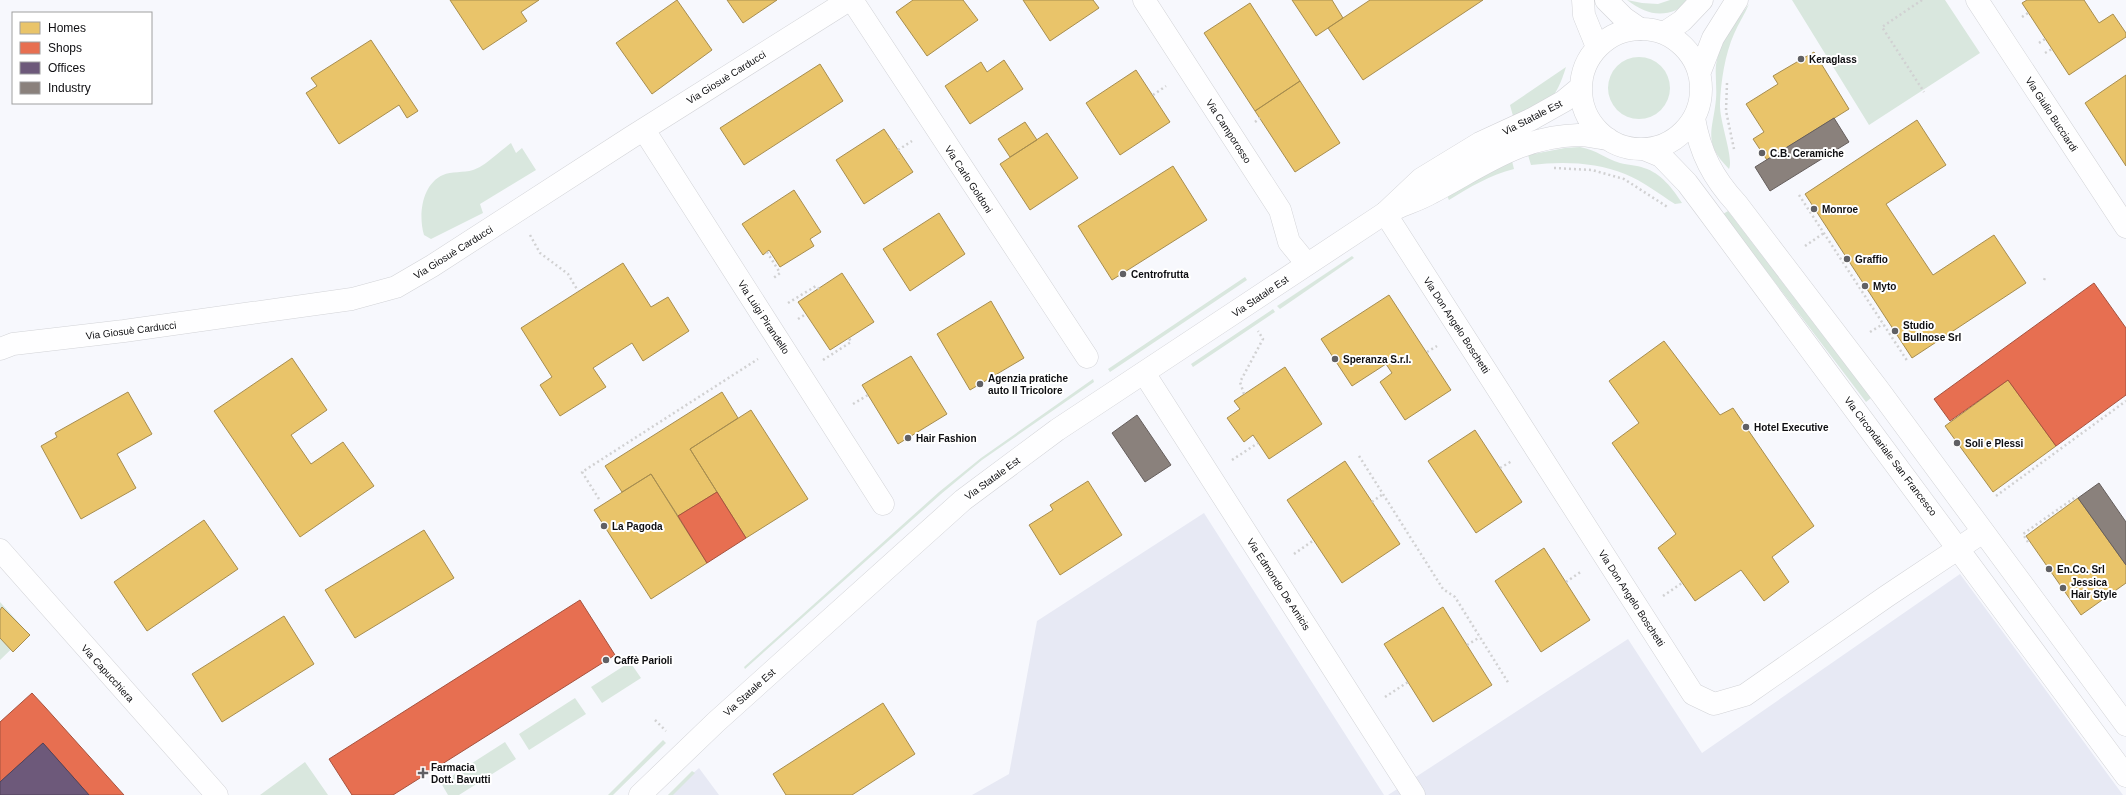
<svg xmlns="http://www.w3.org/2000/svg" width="2126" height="795" viewBox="0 0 2126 795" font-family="Helvetica,sans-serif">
  <rect width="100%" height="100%" fill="#f7f8fd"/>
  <path fill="#e7e9f4" d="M 1204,513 L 1384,795 L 972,795 L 1009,774 L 1037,621 Z
    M 1960,574 L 2123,795 L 1388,795 L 1628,639 L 1702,753 Z
    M 699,768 L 719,795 L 668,795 Z"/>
  <path fill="#d9e7de" d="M 1627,0 L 1642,3 L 1658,4 L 1670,0 L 1692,0 C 1669,19 1649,17 1627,0 Z
    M 1792,0 L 1945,0 L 1980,53 L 1869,125 Z
    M 1749,4 C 1745,14 1738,24 1734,34 C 1725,54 1721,81 1720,103 C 1719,121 1734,158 1729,169 C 1702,142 1713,131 1716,99 C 1717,88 1715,76 1716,65 C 1720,41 1735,23 1749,4 Z
    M1608 88a31 31 0 1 1 62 0a31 31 0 1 1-62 0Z
    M 1566,67 C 1554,105 1548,102 1513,116 L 1510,105 Z
    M 511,143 L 516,153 L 522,148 L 536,170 L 480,204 L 483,213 L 431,239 L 424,235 C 418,215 422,184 443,175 C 451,171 464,173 473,170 C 484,167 501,150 511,143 Z
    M 1580,147 C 1597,150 1606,159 1620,163 C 1628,165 1637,165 1644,168 C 1661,173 1673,189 1682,203 L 1675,204 C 1659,194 1643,181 1625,174 C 1596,162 1562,161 1531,165 L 1528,155 L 1565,148 Z
    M 1512,161 L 1514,169 C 1490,175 1470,187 1449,200 L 1447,196 Z
    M 1728,211 L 1871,398 L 1866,402 L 1723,214 Z
    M 1352,256 L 1354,258 L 1280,309 L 1277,306 Z
    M 1245,277 L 1247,280 L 1110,372 L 1108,369 Z
    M 1273,309 L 1275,312 L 1193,367 L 1191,364 Z
    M 1093,379 L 1094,382 L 982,460 L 941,494 L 745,669 L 744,667 L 939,492 L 981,458 Z
    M 0,602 L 28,633 L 0,660 Z
    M 630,662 L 641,678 L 602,703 L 591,687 Z
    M 575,698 L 586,714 L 529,750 L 519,734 Z
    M 663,740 L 666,743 L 613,795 L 608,795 Z
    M 505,742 L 516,759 L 459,795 L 448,795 L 441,783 Z
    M 305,762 L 328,795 L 260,795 Z
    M 692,771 L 695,773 L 673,795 L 668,795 Z"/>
  <path fill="#e9c46a" stroke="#a78d4f" d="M 450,0 L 539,0 L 521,12 L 527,21 L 483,50 Z
    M 677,0 L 712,50 L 652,94 L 616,43 Z
    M 727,0 L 777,0 L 743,23 Z
    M 913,0 L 963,0 L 978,20 L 927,56 L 896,12 Z
    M 1023,0 L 1093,0 L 1099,8 L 1050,41 Z
    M 1292,0 L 1332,0 L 1343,18 L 1316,36 Z
    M 1370,0 L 1483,0 L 1363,80 L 1328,28 Z
    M 2027,0 L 2084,0 L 2099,23 L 2113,14 L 2126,33 L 2126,37 L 2069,75 L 2022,3 Z
    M 1250,3 L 1300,81 L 1255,111 L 1204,33 Z
    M 371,40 L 418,111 L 407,118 L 399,105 L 339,144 L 306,93 L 317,86 L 311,78 Z
    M 1814,52 L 1849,109 L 1767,160 L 1753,139 L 1764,132 L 1746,104 L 1778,84 L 1773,76 Z
    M 1004,60 L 1023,89 L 970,124 L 945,86 L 981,62 L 987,72 Z
    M 820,64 L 843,101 L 744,165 L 720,128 Z
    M 1136,70 L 1170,122 L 1120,155 L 1086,103 Z
    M 2126,75 L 2126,166 L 2085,103 Z
    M 1300,81 L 1340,143 L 1295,172 L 1255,111 Z
    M 1917,120 L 1946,165 L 1886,204 L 1933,275 L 1994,235 L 2026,283 L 1912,358 L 1805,194 Z
    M 1025,122 L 1037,140 L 1010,157 L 998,139 Z
    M 884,129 L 913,172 L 864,204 L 836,160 Z
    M 1047,133 L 1078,178 L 1030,210 L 1000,164 Z
    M 1173,166 L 1207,220 L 1112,280 L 1078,226 Z
    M 794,190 L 821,232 L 810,239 L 814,246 L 780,267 L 769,250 L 763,255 L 742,224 Z
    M 939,213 L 965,254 L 910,291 L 883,249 Z
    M 623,263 L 651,307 L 668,297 L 689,331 L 643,361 L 632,343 L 593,368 L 606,387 L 560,416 L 540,385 L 552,377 L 521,328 Z
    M 842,273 L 874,322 L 830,350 L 798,302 Z
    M 1389,295 L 1451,390 L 1405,420 L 1380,382 L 1392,373 L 1386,364 L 1352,386 L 1321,339 Z
    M 991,301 L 1024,358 L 970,390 L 937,334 Z
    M 1664,341 L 1720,415 L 1733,408 L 1814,526 L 1772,557 L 1789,582 L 1764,601 L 1741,570 L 1695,601 L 1658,548 L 1676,534 L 1612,443 L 1639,423 L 1609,381 Z
    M 911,356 L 947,414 L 898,444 L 862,385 Z
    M 292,358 L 327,410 L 291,435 L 311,464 L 343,442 L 374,486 L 300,537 L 214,411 Z
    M 1285,367 L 1322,424 L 1269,459 L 1253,435 L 1244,442 L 1227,418 L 1240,409 L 1234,401 Z
    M 2008,380 L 2056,446 L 1993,492 L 1945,426 Z
    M 128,392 L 152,434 L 117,454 L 136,488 L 81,519 L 41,446 L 57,437 L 55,433 Z
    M 722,392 L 738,418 L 690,449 L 717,492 L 678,516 L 651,474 L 622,492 L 605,466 Z
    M 751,410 L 808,499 L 746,538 L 690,449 Z
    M 1475,430 L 1522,502 L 1476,533 L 1428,461 Z
    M 1345,461 L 1400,544 L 1342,583 L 1287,500 Z
    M 651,474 L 707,563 L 651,599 L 594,510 Z
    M 1088,481 L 1122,535 L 1060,575 L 1029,525 L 1053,510 L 1050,505 Z
    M 2078,498 L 2126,565 L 2126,583 L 2081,615 L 2026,536 Z
    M 204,520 L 238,569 L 147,631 L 114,582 Z
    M 424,530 L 454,578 L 355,638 L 325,590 Z
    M 1544,548 L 1590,620 L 1541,652 L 1495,581 Z
    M 2,607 L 30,635 L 13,652 L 0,638 L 0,610 Z
    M 1443,607 L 1492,685 L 1433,722 L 1384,644 Z
    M 284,616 L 314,664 L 222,722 L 192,674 Z
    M 883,703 L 915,754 L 852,795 L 786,795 L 773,774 Z"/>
  <path fill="#e76f51" stroke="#a6523e" d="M 2094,283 L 2126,328 L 2126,395 L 2056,446 L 2008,380 L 1950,421 L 1934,399 Z
    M 717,492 L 746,538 L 707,563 L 678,516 Z
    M 580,600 L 615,655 L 393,795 L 352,795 L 329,759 Z
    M 32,693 L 45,707 L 124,795 L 89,795 L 43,743 L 0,782 L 0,722 Z"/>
  <path fill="#6d597a" stroke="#50425a" d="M 43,743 L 89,795 L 0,795 L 0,782 Z"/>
  <path fill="#8a817c" stroke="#655e5c" d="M 1834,118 L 1849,142 L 1770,191 L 1755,167 Z
    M 1137,415 L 1171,465 L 1145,482 L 1112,433 Z
    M 2099,483 L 2126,522 L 2126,565 L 2078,498 Z"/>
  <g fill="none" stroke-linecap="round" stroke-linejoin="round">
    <defs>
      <path id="street" d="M 852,0 L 1087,357
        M 1144,0 L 1280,210 L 1289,242 L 1307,264
        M 1583,0 L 1584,15 L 1597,47
        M 1606,0 L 1624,18 L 1640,29
        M 1977,0 L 2126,227
        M 644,130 L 883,504
        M 1385,213 L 1693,694 L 1714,704 L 1745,695 L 1887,596 L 1983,532
        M 0,349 L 13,344 L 124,331 L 352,299 L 396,287 L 432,266 L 630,138 L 849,0
        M 1144,373 L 1414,795
        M 0,550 L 217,795"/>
      <path id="secondary" d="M1581 89a60 60 0 1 1 120 0a60 60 0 1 1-120 0Z
        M 1664,33 L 1682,21 L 1702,0
        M 1699,74 L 1713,38 L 1737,0
        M 1694,118 C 1700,153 1713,178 1737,204 L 1878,389 L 2126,725
        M 1644,149 L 1661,156 L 1687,183 L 1705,207 L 2126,776
        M 1397,208 C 1408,203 1421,199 1431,193 C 1481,167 1518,137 1578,135 C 1588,135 1599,138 1608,139
        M 640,795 L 716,722 L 963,500 L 1057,430 L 1385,213 L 1421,179 L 1480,143 L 1532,119 L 1564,101 L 1581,87"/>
    </defs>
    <use href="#street" stroke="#d2d3d7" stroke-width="23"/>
    <use href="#secondary" stroke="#d2d3d7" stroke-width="23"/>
    <path stroke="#d1d1d2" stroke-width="2.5" stroke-dasharray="2 3" stroke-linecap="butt" d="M 1922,0 L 1882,27 L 1924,92
      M 2022,17 L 2028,13
      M 2039,43 L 2045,39
      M 2045,53 L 2052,49
      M 1727,83 L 1726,111 L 1734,149
      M 1153,95 L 1166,86
      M 1255,122 L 1260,118
      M 898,150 L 912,141
      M 1554,168 L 1592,170 L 1624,179 L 1669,208
      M 1799,195 L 1908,362
      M 530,235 L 540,253 L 568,274 L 578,291
      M 1805,246 L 1824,233
      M 767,252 L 780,273 L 772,279
      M 2044,280 L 2045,278
      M 788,303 L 816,286 L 819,289
      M 798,319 L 806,314
      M 1870,332 L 1883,324
      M 1427,352 L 1437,346
      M 823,360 L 851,342 L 849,338
      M 1244,394 L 1240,382 L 1263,339 L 1258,331
      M 853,404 L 868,395
      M 1359,456 L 1443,589 L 1455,597 L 1509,684
      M 1232,460 L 1258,443
      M 1500,468 L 1512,461
      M 1996,496 L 2126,401
      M 599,499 L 582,472 L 758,359
      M 1372,502 L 1383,494
      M 2028,542 L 2023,534 L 2077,496
      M 1294,554 L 1314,540
      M 1566,582 L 1582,571
      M 1663,596 L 1682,583
      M 1467,645 L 1480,637
      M 1385,697 L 1408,682
      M 655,720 L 666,731"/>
    <use href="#street" stroke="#fefeff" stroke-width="22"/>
    <use href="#secondary" stroke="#fefeff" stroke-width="22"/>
  </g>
  <g fill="#606064" stroke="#fff" stroke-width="1.5">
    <circle cx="1801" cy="59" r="4"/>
    <circle cx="1762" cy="153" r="4"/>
    <circle cx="1814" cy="209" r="4"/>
    <circle cx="1847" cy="259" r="4"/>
    <circle cx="1123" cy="274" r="4"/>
    <circle cx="1865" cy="286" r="4"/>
    <circle cx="1895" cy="331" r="4"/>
    <circle cx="1335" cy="359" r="4"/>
    <circle cx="980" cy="384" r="4"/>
    <circle cx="1746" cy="427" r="4"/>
    <circle cx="908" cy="438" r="4"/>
    <circle cx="1957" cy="443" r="4"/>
    <circle cx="604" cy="526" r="4"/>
    <circle cx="2049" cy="569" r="4"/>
    <circle cx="2063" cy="588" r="4"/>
    <circle cx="606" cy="660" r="4"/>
    <path d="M421 767h4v4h4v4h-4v4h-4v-4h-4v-4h4z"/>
  </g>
  <g text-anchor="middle" stroke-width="4" stroke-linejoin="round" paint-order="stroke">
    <g font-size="10" font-weight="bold" fill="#0e0e11" stroke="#fff" text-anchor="start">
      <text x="1809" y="63">Keraglass</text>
      <text x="1770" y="157">C.B. Ceramiche</text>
      <text x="1822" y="213">Monroe</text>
      <text x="1855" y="263">Graffio</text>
      <text x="1131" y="278">Centrofrutta</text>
      <text x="1873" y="290">Myto</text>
      <text x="1903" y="329">Studio<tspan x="1903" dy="12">Bullnose Srl</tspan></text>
      <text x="1343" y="363">Speranza S.r.l.</text>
      <text x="988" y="382">Agenzia pratiche<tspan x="988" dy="12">auto Il Tricolore</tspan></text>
      <text x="1754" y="431">Hotel Executive</text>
      <text x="916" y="442">Hair Fashion</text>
      <text x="1965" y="447">Soli e Plessi</text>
      <text x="612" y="530">La Pagoda</text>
      <text x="2057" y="573">En.Co. Srl</text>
      <text x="2071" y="586">Jessica<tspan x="2071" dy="12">Hair Style</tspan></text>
      <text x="614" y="664">Caffè Parioli</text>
      <text x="431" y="771">Farmacia<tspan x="431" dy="12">Dott. Bavutti</tspan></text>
    </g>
    <g font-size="10" fill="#0e0e11" stroke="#fff">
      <text transform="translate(726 77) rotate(-32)" y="4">Via Giosuè Carducci</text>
      <text transform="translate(2052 114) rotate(57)" y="4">Via Giulio Bucciardi</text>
      <text transform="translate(1532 117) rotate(-27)" y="4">Via Statale Est</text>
      <text transform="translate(1229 131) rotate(57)" y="4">Via Camporosso</text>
      <text transform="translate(969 179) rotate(57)" y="4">Via Carlo Goldoni</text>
      <text transform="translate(453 252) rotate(-32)" y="4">Via Giosuè Carducci</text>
      <text transform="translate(1260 296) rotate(-34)" y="4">Via Statale Est</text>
      <text transform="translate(764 317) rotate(57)" y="4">Via Luigi Pirandello</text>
      <text transform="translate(1457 325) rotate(57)" y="4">Via Don Angelo Boschetti</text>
      <text transform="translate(131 330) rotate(-7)" y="4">Via Giosuè Carducci</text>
      <text transform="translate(1891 456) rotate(53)" y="4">Via Circondariale San Francesco</text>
      <text transform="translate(992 478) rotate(-36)" y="4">Via Statale Est</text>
      <text transform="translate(1279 584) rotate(57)" y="4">Via Edmondo De Amicis</text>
      <text transform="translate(1632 598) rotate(57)" y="4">Via Don Angelo Boschetti</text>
      <text transform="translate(108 673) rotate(48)" y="4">Via Capucchiera</text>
      <text transform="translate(749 692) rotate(-42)" y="4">Via Statale Est</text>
    </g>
  </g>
  <rect x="12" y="12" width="140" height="92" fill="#ffffff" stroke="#9f9fa0"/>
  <rect x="20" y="22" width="20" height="12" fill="#e9c46a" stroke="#9f9fa0"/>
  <text x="48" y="32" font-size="12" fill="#0e0e11">Homes</text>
  <rect x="20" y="42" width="20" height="12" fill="#e76f51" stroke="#9f9fa0"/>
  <text x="48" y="52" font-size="12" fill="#0e0e11">Shops</text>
  <rect x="20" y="62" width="20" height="12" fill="#6d597a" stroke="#9f9fa0"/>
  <text x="48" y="72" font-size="12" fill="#0e0e11">Offices</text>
  <rect x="20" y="82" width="20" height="12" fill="#8a817c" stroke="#9f9fa0"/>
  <text x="48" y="92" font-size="12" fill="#0e0e11">Industry</text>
</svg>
